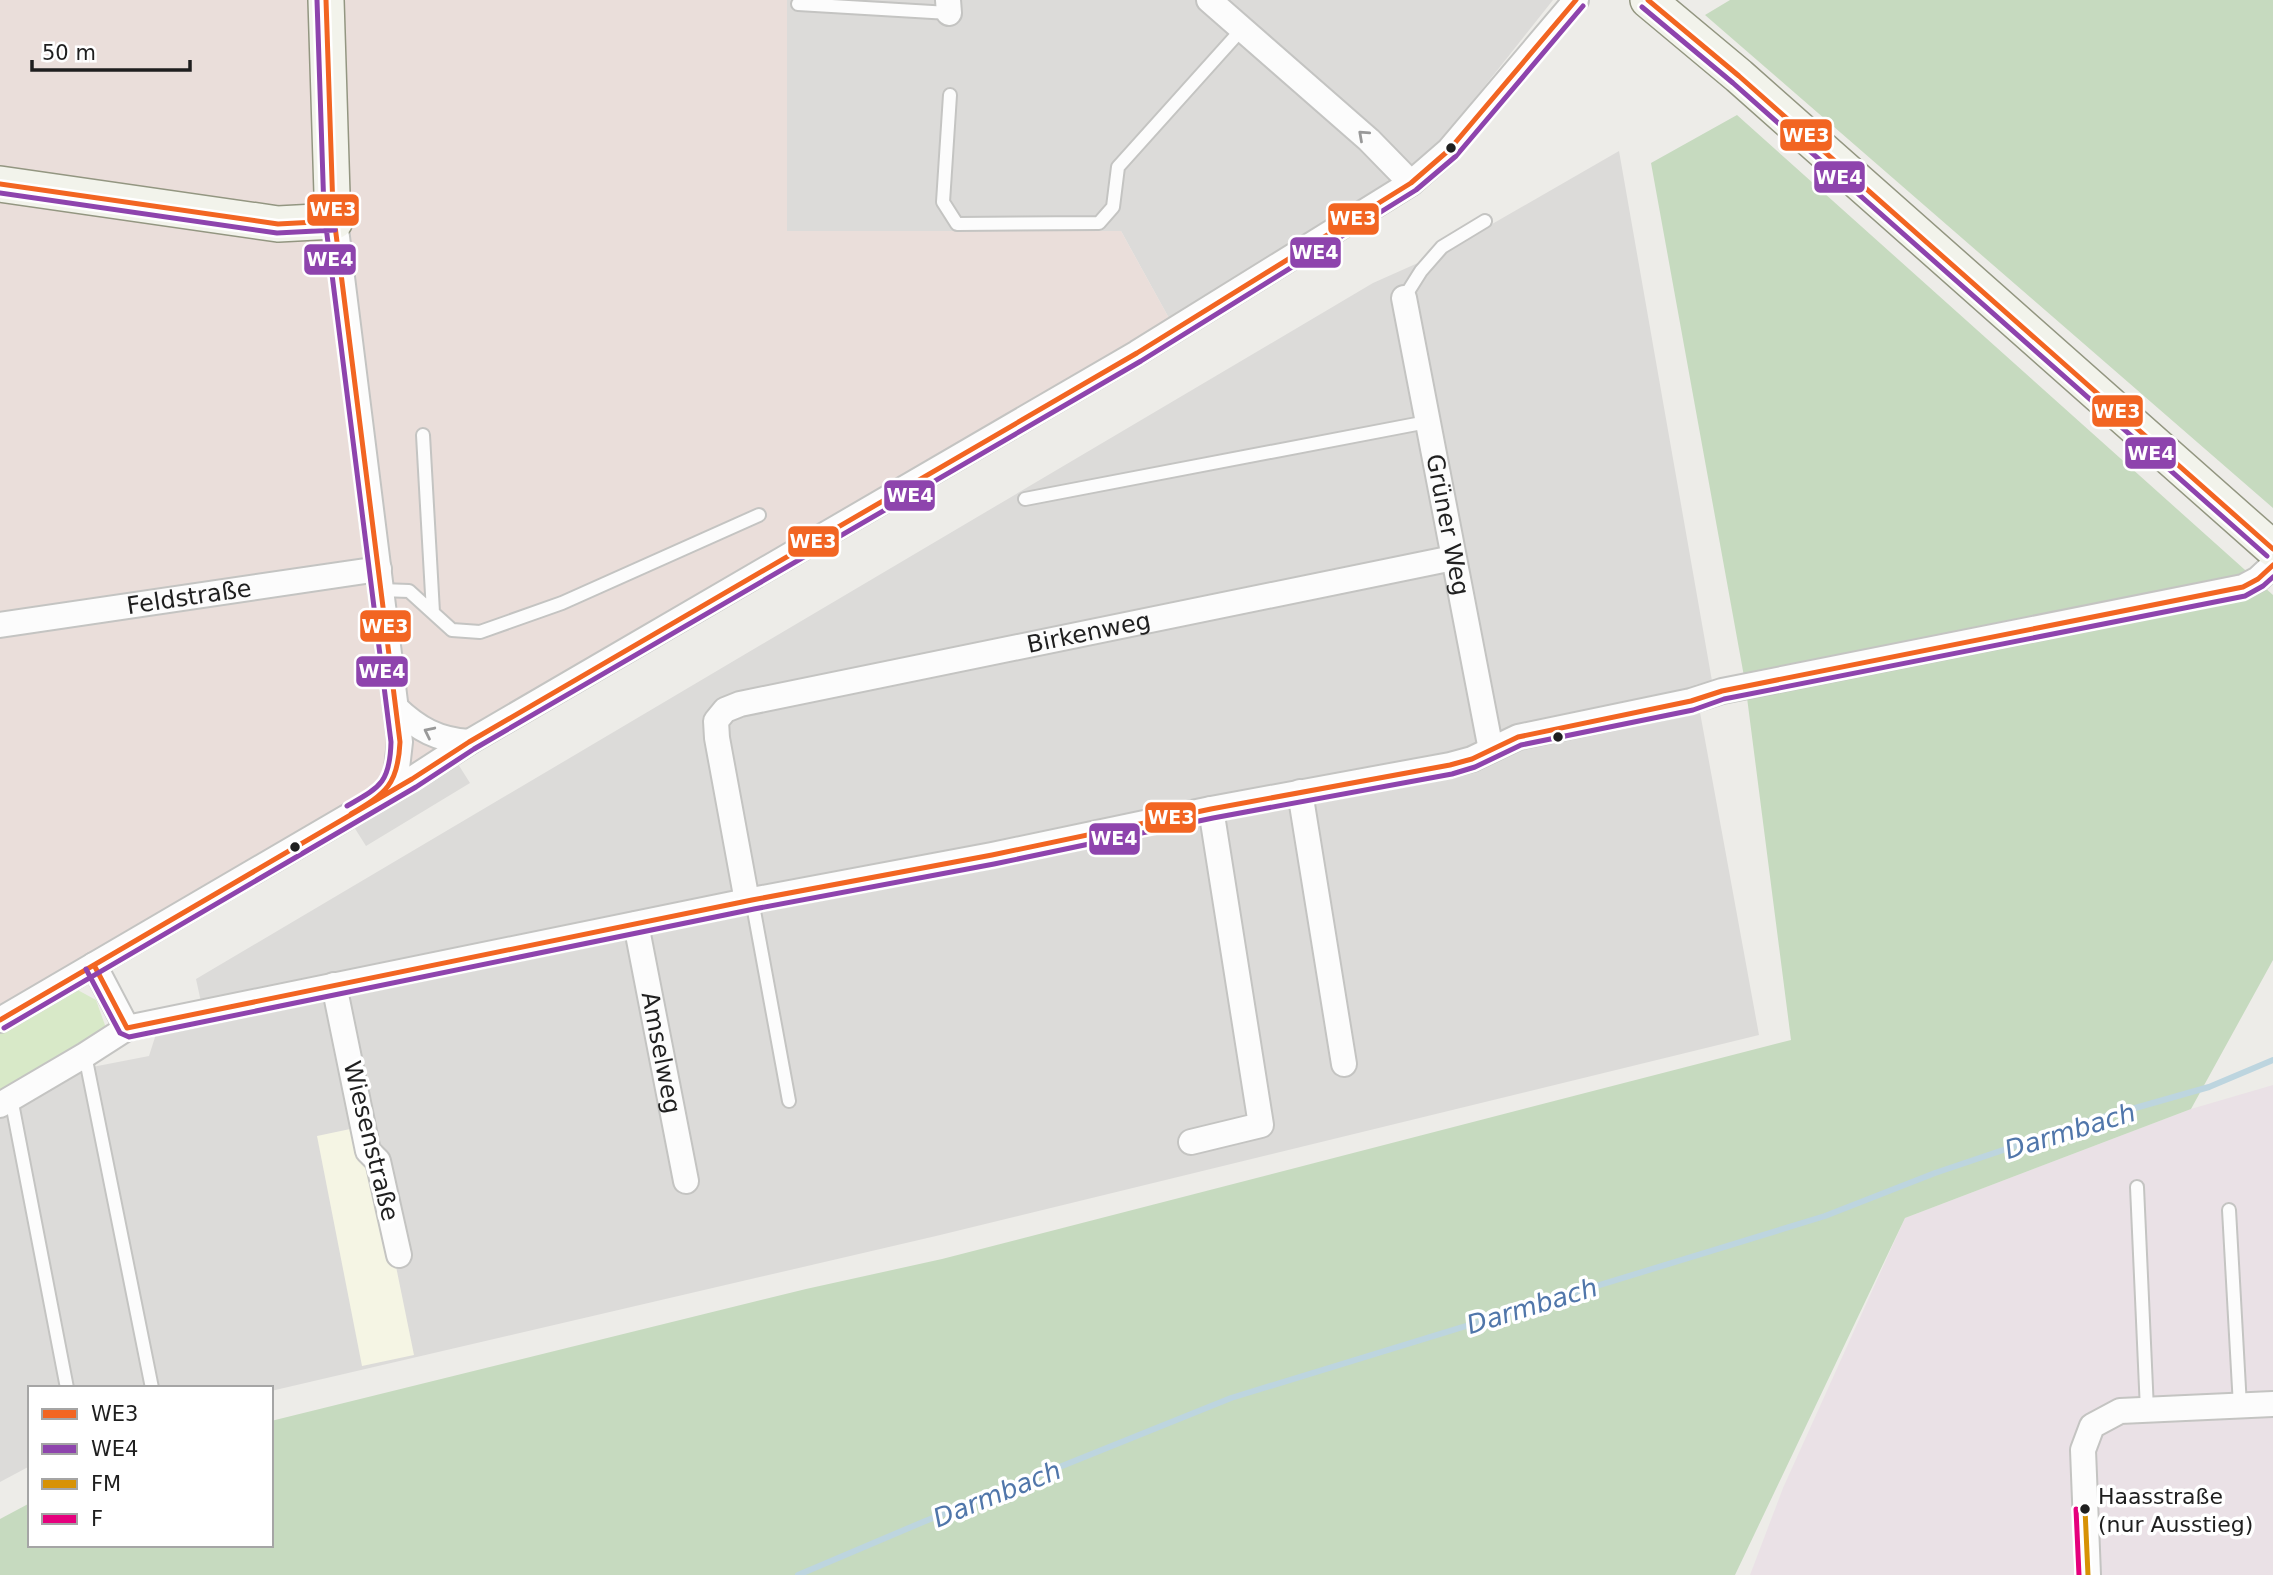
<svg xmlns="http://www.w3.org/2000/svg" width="2273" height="1575" viewBox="0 0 2273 1575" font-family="'DejaVu Sans',sans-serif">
  <rect width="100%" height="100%" fill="#edece8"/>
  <path fill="#dcdbd9" d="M 787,0 L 1553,0 L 1427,159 L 1170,320 L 1121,231 L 787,231 Z
    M 1619,151 L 1712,681 L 1695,685 L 1759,1035 L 936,1236 L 271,1391 L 271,1388 L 30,1388 L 30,1466 L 0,1482 L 0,1117 L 82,1069 L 149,1056 L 156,1034 L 206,1025 L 196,979 L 1373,283 L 1447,250 Z
    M 458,764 L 470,783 L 366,846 L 354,827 Z"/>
  <path fill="#eadeda" d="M 0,0 L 787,0 L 787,231 L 1121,231 L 1170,320 L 0,1005 Z"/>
  <path fill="#eae1e6" d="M 2273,1085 L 2273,1575 L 1750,1575 L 1783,1488 L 1905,1218 L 2191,1109 Z"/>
  <path fill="#f5f5e4" d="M 355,1128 L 363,1165 L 369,1164 L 376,1168 L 414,1355 L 362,1366 L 317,1136 Z"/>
  <path fill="#d8e9c8" d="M 74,988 L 96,1000 L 106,1028 L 0,1096 L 0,1033 Z"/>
  <path fill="#c6dabf" d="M 1730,0 L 2273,0 L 2273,508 L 1705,15 Z
    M 1737,115 L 2273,595 L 2273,960 L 2191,1109 L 1905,1218 L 1735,1575 L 0,1575 L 0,1519 L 30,1503 L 30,1545 L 271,1545 L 271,1421 L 806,1289 L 942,1259 L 1791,1040 L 1745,682 L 1651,163 Z"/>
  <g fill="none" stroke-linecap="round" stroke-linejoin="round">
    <path stroke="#bdd5df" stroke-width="6" d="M 798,1575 L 923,1522 L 1231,1398 L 1825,1216 L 1935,1173 L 2086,1122 L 2209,1087 L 2273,1060"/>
    <defs>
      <path id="lane" d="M 798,4 L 949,13
        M 950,95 L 943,202 L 957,224 L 1099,223 L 1113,207 L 1118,167 L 1242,29
        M 1404,298 L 1421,271 L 1442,247 L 1485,221
        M 423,435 L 433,612
        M 1025,499 L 1427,422
        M 381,590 L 409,591 L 452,630 L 480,632 L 562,603 L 759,515
        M 752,900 L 789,1101
        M 85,1055 L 152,1388
        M 11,1098 L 67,1388
        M 2137,1187 L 2147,1410
        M 2229,1210 L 2240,1406"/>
      <g id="street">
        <path d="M 948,0 L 949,13"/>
        <path d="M 1209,0 L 1369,140 L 1411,183"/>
        <path d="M 335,221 L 400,742 L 396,777 L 385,794"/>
        <path id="s1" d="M 1404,298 L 1491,750"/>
        <path id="s2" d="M 0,625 L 379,569"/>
        <path d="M 396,708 C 418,729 438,740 469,742"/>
        <path d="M 1300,792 L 1344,1064"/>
        <path id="s3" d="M 747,901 L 717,738 L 716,721 L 725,710 L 740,704 L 1453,558"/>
        <path id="s4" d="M 636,924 L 686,1181"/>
        <path d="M 94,965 L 127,1028"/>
        <path d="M 334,985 L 368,1151 L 378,1161 L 399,1255"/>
        <path d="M 0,1020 L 412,779 L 469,742 L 1137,353 L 1411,183 L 1449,150 L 1576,0"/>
        <path d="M 0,1105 L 85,1055 L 127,1028 L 752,900 L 992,855 L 1211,809 L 1450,765 L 1472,759 L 1518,737 L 1691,701 L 1722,691 L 2243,587 L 2258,579 L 2273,565"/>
        <path d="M 1191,1142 L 1261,1125 L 1211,809"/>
        <path d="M 2088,1575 L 2083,1450 L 2092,1426 L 2120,1411 L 2273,1404"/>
      </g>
      <path id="secondary" d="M 1648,0 L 1739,76 L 2273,549
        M 0,184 L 278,224 L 335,221 L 332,194 L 326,0"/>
    </defs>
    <use href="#lane" stroke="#c4c4c2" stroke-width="16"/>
    <use href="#street" stroke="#c4c4c2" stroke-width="28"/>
    <use href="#secondary" stroke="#939681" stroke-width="38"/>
    <use href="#lane" stroke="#fcfcfc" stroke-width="12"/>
    <use href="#street" stroke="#fcfcfc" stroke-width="24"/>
    <use href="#secondary" stroke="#f2f3eb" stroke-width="35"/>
    <defs>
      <path id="bus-1" d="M 326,0 L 333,210 L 400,742 C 398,785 386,793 351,814
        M 1648,0 L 1739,76 L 2273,549
        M 0,184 L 278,224 L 335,221
        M 94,965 L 127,1028 L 752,900 L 992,855 L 1211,809 L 1450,765 L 1472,759 L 1518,737 L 1691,701 L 1722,691 L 2243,587 L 2258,579 L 2273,565
        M 0,1020 L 412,779 L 469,742 L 1137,353 L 1411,183 L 1449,150 L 1576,0"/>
      <path id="bus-2" d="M 317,0 L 324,211 L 391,742 C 390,783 380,787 347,806
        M 1642,7 L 1733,83 L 2267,556
        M 0,193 L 277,233 L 335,230
        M 86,969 L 120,1033 L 129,1037 L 754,909 L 994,864 L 1213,818 L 1452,774 L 1475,767 L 1521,745 L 1693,710 L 1724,699 L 2245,596 L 2263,586 L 2273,577
        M 4,1028 L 416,787 L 474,749 L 1141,361 L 1416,190 L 1456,156 L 1583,6"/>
      <path id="bus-3" d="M 2085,1509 L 2088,1575"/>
      <path id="bus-4" d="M 2076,1509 L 2079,1575"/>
    </defs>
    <use href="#bus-1" stroke="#fff" stroke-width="10"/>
    <use href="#bus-2" stroke="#fff" stroke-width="10"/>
    <use href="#bus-3" stroke="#fff" stroke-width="10"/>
    <use href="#bus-4" stroke="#fff" stroke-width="10"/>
    <use href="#bus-1" stroke="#f26522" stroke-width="5"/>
    <use href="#bus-2" stroke="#8e44ad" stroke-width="5"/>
    <use href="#bus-3" stroke="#d79205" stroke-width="5"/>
    <use href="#bus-4" stroke="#e5007d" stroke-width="5"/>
  </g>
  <defs><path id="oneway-chevron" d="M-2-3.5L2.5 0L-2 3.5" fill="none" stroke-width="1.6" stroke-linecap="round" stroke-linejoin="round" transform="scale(1.75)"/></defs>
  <g stroke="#999">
    <use href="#oneway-chevron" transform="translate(1363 135) rotate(-138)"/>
    <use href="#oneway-chevron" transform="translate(429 732) rotate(-154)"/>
  </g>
  <g fill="#1f1f1f" stroke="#fff" stroke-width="2.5">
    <circle cx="1451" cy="148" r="6"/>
    <circle cx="1558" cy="737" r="6"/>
    <circle cx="295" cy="847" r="6"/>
    <circle cx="2085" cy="1509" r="6"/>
  </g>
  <g text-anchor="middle" stroke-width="7" stroke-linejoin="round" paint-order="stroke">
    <g font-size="22" fill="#1f1f1f" stroke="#fff" text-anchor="start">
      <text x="2098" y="1504">Haasstraße<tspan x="2098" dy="28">(nur Ausstieg)</tspan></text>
    </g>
    <g font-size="24" fill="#1f1f1f" stroke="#fff">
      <text dy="8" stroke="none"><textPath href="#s1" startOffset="231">Grüner Weg</textPath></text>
      <text dy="8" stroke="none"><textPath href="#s2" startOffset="191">Feldstraße</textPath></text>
      <text dy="8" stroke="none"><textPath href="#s3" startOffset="569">Birkenweg</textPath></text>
      <text dy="8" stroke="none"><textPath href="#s4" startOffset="131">Amselweg</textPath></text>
      <text transform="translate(371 1141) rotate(76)" y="8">Wiesenstraße</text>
    </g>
    <g font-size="26" font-style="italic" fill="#5076aa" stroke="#fff">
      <text transform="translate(2070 1131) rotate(-17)" y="9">Darmbach</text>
      <text transform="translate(1532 1306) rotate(-17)" y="9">Darmbach</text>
      <text transform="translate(997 1494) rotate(-22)" y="9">Darmbach</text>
    </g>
  </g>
  <g stroke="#fff" stroke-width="2.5">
    <rect x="1779" y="118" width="54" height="34" rx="7" fill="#f26522"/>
    <rect x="1813" y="160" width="53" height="34" rx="7" fill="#8e44ad"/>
    <rect x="306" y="193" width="54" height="34" rx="7" fill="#f26522"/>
    <rect x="1327" y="202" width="53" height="34" rx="7" fill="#f26522"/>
    <rect x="1289" y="236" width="53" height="33" rx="7" fill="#8e44ad"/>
    <rect x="303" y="243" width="54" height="33" rx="7" fill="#8e44ad"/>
    <rect x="2091" y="394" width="53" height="34" rx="7" fill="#f26522"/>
    <rect x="2124" y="436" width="53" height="34" rx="7" fill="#8e44ad"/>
    <rect x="883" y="479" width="53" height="33" rx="7" fill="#8e44ad"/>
    <rect x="787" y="525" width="53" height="33" rx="7" fill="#f26522"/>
    <rect x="359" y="609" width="53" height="34" rx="7" fill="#f26522"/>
    <rect x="355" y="655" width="54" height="33" rx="7" fill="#8e44ad"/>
    <rect x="1144" y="801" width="53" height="33" rx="7" fill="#f26522"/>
    <rect x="1088" y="822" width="53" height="34" rx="7" fill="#8e44ad"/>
  </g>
  <g font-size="19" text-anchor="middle" font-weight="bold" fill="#fff">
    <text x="1806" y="142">WE3</text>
    <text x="1839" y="184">WE4</text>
    <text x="333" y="216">WE3</text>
    <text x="1353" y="225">WE3</text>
    <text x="1315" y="259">WE4</text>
    <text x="330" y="266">WE4</text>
    <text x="2117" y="418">WE3</text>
    <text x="2151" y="460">WE4</text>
    <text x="910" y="502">WE4</text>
    <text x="813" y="548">WE3</text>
    <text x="385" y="633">WE3</text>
    <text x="382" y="678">WE4</text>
    <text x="1171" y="824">WE3</text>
    <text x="1114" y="845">WE4</text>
  </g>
  <rect x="28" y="1386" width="245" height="161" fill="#ffffff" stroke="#a5a5a5" stroke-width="2"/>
  <rect x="42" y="1409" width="35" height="10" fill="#f26522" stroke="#a5a5a5" stroke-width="2"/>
  <text x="91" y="1421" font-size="21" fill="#1f1f1f">WE3</text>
  <rect x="42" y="1444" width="35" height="10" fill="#8e44ad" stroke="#a5a5a5" stroke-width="2"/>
  <text x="91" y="1456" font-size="21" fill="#1f1f1f">WE4</text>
  <rect x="42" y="1479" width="35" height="10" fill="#d79205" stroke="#a5a5a5" stroke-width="2"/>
  <text x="91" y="1491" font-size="21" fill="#1f1f1f">FM</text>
  <rect x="42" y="1514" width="35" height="10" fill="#e5007d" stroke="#a5a5a5" stroke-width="2"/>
  <text x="91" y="1526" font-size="21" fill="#1f1f1f">F</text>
  <path d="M32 60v10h158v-10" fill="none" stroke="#1f1f1f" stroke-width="3.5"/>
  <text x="42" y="60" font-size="21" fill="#1f1f1f" stroke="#ffffff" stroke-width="5" paint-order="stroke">50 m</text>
</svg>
